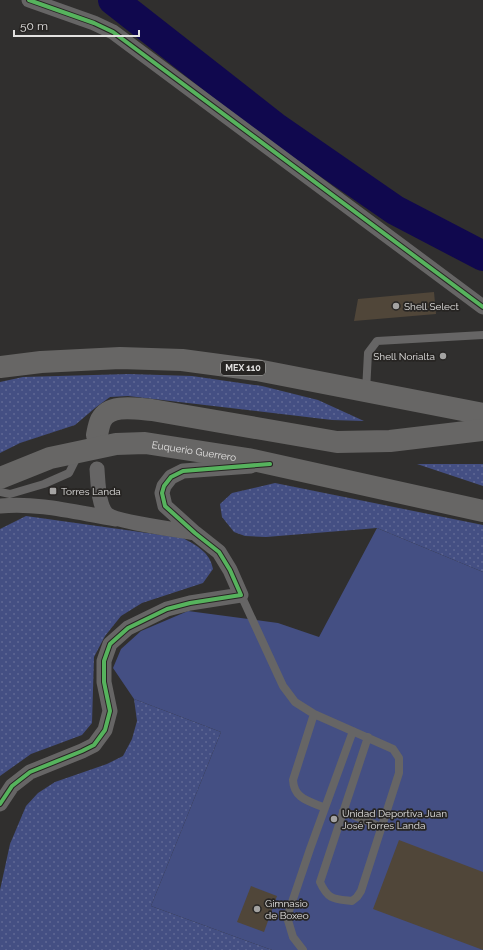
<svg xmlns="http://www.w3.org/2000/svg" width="483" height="950" viewBox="0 0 483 950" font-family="Raleway,sans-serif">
  <defs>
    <pattern id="grass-dots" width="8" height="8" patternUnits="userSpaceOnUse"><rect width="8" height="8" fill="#444f83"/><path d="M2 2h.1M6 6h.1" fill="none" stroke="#5f6894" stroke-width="1.8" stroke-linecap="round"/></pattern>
  </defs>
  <rect width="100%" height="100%" fill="#302f2e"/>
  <path fill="url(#grass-dots)" d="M 129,374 L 192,376 L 262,386 L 318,400 L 364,421 L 332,420 L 128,396 L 110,397 L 95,408 L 75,425 L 20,443 L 0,453 L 0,382 L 23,377 Z
    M 417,464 L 483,464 L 483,486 Z
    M 275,483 L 483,525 L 483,572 L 377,528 L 266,537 L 245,536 L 234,532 L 222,517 L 220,504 L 232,493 Z
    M 26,516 L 183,538 C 197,546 210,552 213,569 L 203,583 L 142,603 L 121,616 L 105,636 L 94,657 L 92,723 L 82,735 L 31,754 L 0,776 L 0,529 Z
    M 134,699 L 221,732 L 151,906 L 272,950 L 0,950 L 0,890 L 10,844 L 26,806 L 38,793 L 55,782 L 107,764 L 123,756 L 132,739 L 137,721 Z"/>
  <path fill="#444f83" d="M 377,528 L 483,572 L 483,950 L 272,950 L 151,906 L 221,732 L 134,699 L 113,668 L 121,649 L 141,631 L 188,611 L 278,623 L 319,637 Z"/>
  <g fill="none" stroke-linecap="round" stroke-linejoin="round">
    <path stroke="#10084e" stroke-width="30" d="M 113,0 L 275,127 L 395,210 L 483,256"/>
  </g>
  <path fill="#504639" d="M 434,292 L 436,314 L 354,321 L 358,299 Z
    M 399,840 L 483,872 L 483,950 L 373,909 Z
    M 251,886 L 277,896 L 264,932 L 237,922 Z"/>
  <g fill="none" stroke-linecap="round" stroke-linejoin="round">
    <path stroke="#666565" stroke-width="8" d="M 366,391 L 368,353 L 377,341 L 483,335
      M 0,492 L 10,494 L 44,484 L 69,473 L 78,455
      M 241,595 L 283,686 L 295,702 L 314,714 L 393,749 L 399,758 L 399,773 L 361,891 L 357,897 L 352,901 C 334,899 328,900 320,882 L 368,737
      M 314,714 L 293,780 C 294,799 309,801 325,808
      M 343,811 L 381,827
      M 303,950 L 293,937 L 287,917 L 310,849 L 353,731"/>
    <path stroke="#666565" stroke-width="15" d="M 29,0 L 94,23 L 113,32 L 483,307
      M 97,469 C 98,481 98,506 107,514 C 116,522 180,530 195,533
      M 0,506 C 38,502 78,513 116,519
      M 0,804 L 12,786 L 30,772 L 82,751 L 94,745 L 105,730 L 110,711 L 104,682 L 104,661 L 110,644 L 128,628 L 167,609 L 190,603 L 241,595 L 230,570 L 219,552 L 195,533 L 165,506 L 162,493 L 164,486 L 171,477 L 183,471 L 251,466"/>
    <g stroke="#676665" stroke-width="22">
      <path d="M 0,367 L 41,362 L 120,358 L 182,360 L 257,370 L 483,414"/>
      <path d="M 97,435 C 98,430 99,424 101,420 C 110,403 137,409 152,410 L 337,442 L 390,441 L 483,430"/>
      <path id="s1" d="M 0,478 L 50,458 L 116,444 L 145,443 L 248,459 L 483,511"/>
    </g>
    <defs>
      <path id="cycleway" d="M 29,0 L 94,23 L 113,32 L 483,307
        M 0,804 L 12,786 L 30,772 L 82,751 L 94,745 L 105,730 L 110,711 L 104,682 L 104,661 L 110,644 L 128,628 L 167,609 L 190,603 L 241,595 L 230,570 L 219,552 L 195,533 L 165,506 L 162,493 L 164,486 L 171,477 L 183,471 L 270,464"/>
    </defs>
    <use href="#cycleway" stroke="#272523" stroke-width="6"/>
    <use href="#cycleway" stroke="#56b35d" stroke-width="4"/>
  </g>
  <g fill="#a4a3a2" stroke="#272523" stroke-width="1.5">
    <circle cx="396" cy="306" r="4"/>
    <circle cx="443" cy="356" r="4"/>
    <rect x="49" y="487" width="8" height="8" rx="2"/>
    <circle cx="334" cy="819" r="4"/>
    <circle cx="257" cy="909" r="4"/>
  </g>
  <g text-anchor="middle" stroke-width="3.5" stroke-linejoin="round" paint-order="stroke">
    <rect fill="#272523" stroke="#aaa9a7" stroke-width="1" x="221" y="361" width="44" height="14" rx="3"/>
    <g font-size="9" font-weight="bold" fill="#e2e1e0">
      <text x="243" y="371">MEX 110</text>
    </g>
    <g font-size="10" fill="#e2e1e0" stroke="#272523" text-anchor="start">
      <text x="404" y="310">Shell Select</text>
      <text x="435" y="360" text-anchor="end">Shell Norialta</text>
      <text x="61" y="495">Torres Landa</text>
      <text x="342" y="817">Unidad Deportiva Juan<tspan x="342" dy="12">José Torres Landa</tspan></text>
      <text x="265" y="907">Gimnasio<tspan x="265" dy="12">de Boxeo</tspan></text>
    </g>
    <g font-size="10" fill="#e2e1e0" stroke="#272523">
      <text dy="4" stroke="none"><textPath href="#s1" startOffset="200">Euquerio Guerrero</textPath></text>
    </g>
  </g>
  <path d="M14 30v6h125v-6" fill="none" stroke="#e2e1e0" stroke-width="2"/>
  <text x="20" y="30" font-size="12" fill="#e2e1e0" stroke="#272523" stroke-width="3" paint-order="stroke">50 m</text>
</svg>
